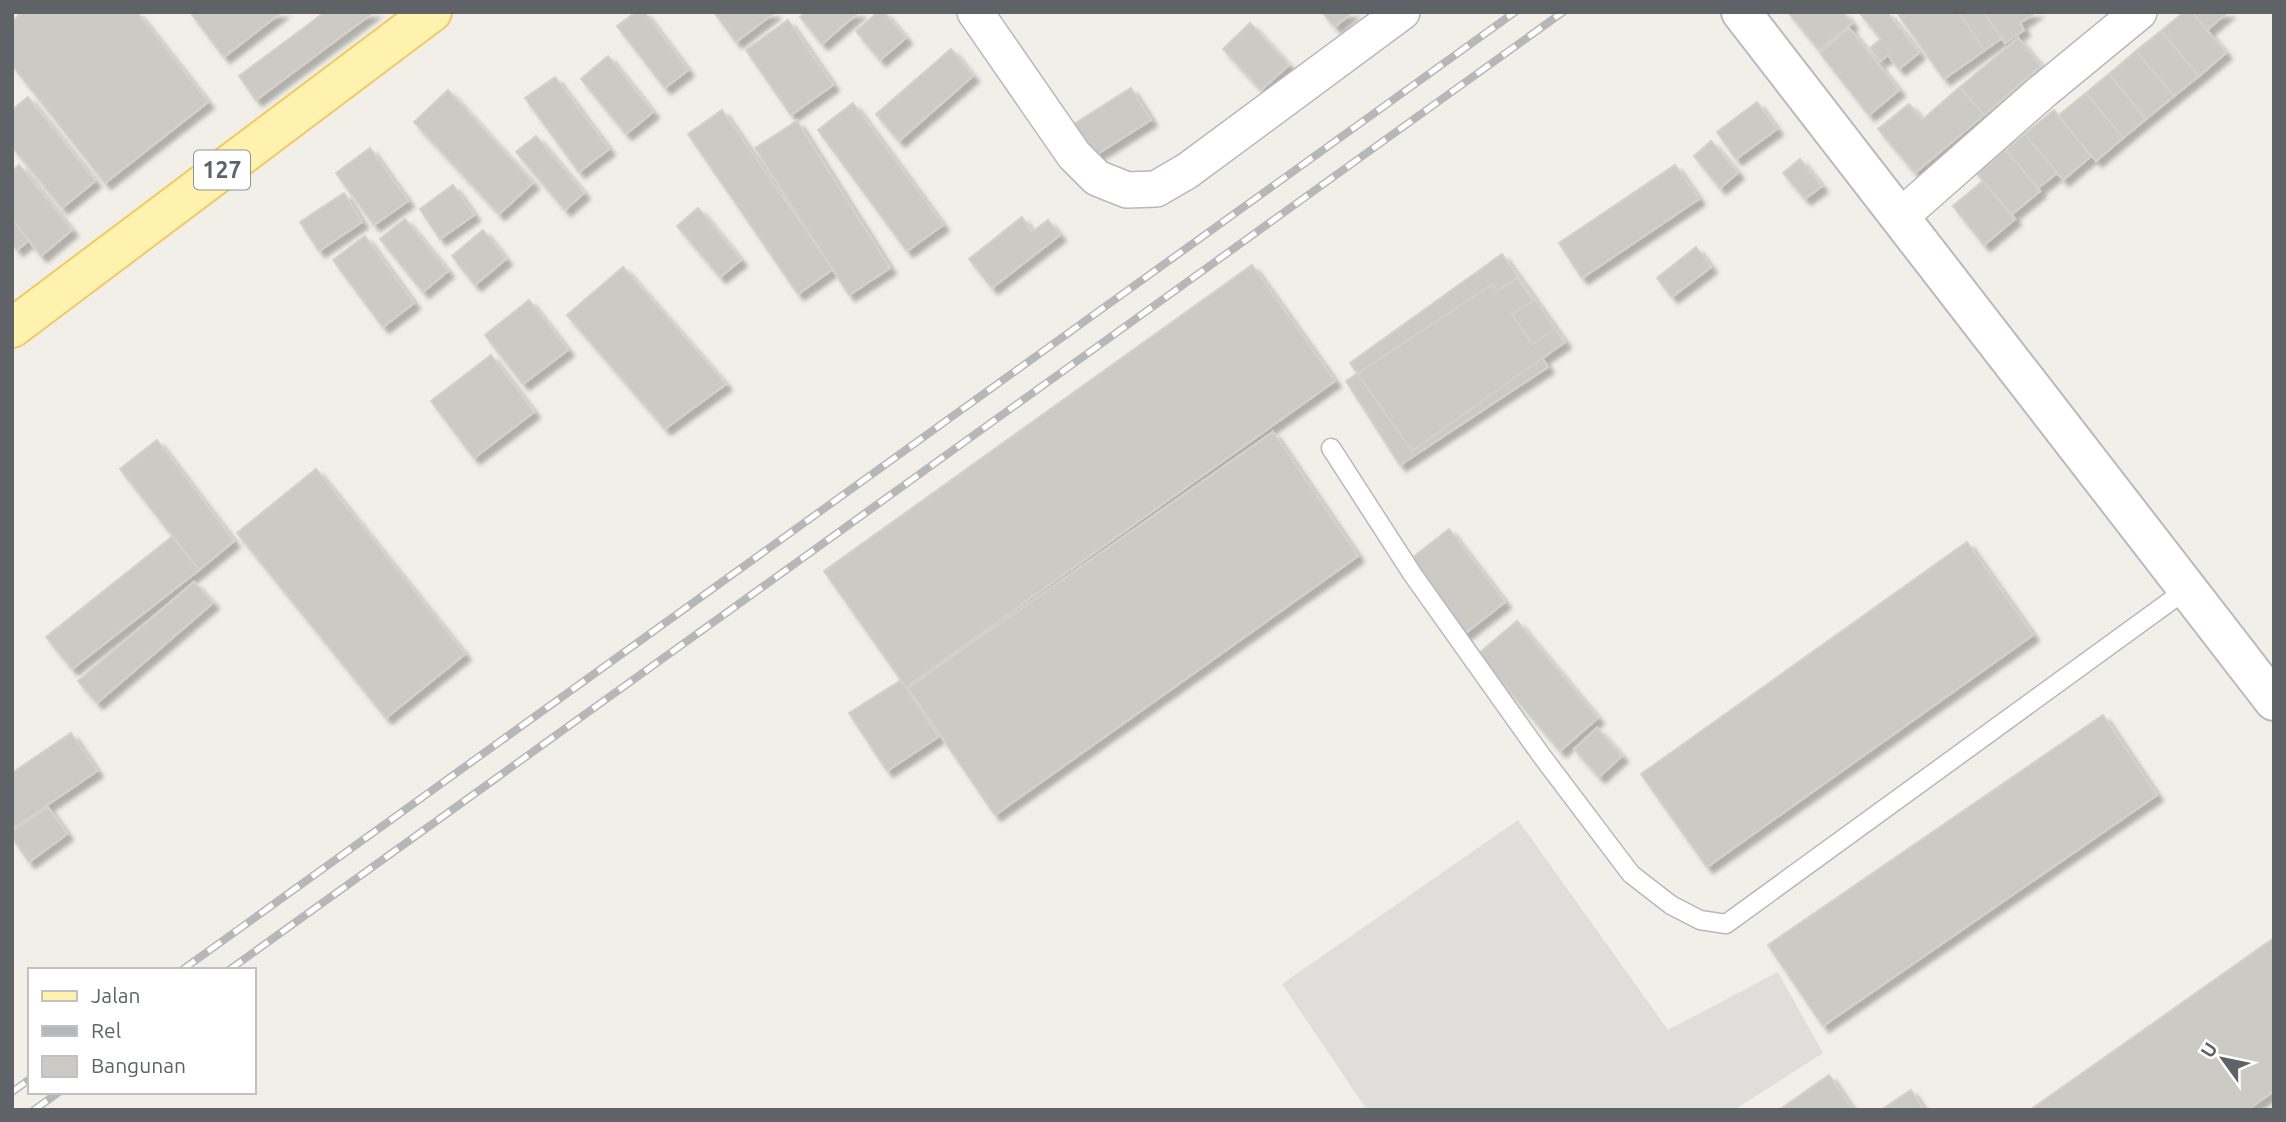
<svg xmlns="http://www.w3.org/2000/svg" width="2286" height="1122" viewBox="0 0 2286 1122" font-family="Ubuntu,sans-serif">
  <defs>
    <filter id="shadow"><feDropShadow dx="6" dy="6" stdDeviation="2" flood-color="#0004"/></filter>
  </defs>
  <rect width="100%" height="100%" fill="#f1efe8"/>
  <path fill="#e0deda" d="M 1518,820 L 1668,1030 L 1778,972 L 1823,1053 L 1734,1110 L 1367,1110 L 1282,984 Z"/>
  <path fill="#cccac5" stroke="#d6d1c6" stroke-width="2" filter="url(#shadow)" d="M 23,12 L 137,12 L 208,102 L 105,183 L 12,65 L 12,21 Z
    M 190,12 L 282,12 L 224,57 Z
    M 325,12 L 374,12 L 256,100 L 239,76 Z
    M 636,12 L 644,12 L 688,70 L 665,88 L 617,26 Z
    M 714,12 L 774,12 L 774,13 L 736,42 Z
    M 806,12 L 859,12 L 822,44 L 800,17 Z
    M 878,12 L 884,12 L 906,38 L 880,60 L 856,31 Z
    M 1322,12 L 1352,12 L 1335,27 Z
    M 1788,12 L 1843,12 L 1852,23 L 1819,50 Z
    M 1859,12 L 1887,12 L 1919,53 L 1899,69 L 1888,55 L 1880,61 L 1870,48 L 1881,39 Z
    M 1901,12 L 1958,12 L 1985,50 L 1944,79 L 1898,14 Z
    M 1958,12 L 1983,12 L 2002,38 L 1985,50 Z
    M 1983,12 L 2036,12 L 2020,23 L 2024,30 L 2005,43 Z
    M 2184,12 L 2192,12 L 2226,53 L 2199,76 L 2161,31 Z
    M 2192,12 L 2228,12 L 2207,30 Z
    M 788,20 L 833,85 L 791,115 L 746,50 Z
    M 1250,23 L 1289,65 L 1261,90 L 1223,49 Z
    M 1849,28 L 1899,90 L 1869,115 L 1820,53 Z
    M 2161,31 L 2199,76 L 2174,96 L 2136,51 Z
    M 2018,38 L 2041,66 L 1984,115 L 1960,87 Z
    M 951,49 L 973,76 L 899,141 L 876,114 Z
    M 2136,51 L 2174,96 L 2146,119 L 2109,74 Z
    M 608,56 L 653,112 L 626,134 L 581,79 Z
    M 2109,74 L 2146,119 L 2123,138 L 2086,93 Z
    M 555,77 L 609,149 L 579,172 L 525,98 Z
    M 1960,87 L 1984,115 L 1915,173 L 1878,129 L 1909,104 L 1922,120 Z
    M 1131,88 L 1151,120 L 1094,156 L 1074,124 Z
    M 448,90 L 533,183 L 499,214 L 414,122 Z
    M 2086,93 L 2123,138 L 2096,161 L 2058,116 Z
    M 28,97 L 95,181 L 62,208 L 12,147 L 12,110 Z
    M 1757,102 L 1777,129 L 1736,159 L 1717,132 Z
    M 853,103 L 943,225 L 907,251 L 818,130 Z
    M 722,110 L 833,269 L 798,294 L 688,134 Z
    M 2054,110 L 2091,156 L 2063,180 L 2025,134 Z
    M 797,121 L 890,268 L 849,295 L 755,148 Z
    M 2025,134 L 2057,173 L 2038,188 L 2006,150 Z
    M 536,136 L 584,193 L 565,210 L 516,152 Z
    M 1711,141 L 1738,173 L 1720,188 L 1694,156 Z
    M 370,148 L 408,201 L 374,225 L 336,173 Z
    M 2006,150 L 2040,191 L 2011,215 L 1977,174 Z
    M 1800,159 L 1822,186 L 1805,199 L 1783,173 Z
    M 19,165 L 72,230 L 41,256 L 12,220 L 12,171 Z
    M 1675,165 L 1699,199 L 1582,278 L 1559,243 Z
    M 1983,181 L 2015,219 L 1984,245 L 1953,206 Z
    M 453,185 L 474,215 L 440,239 L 420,209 Z
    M 344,193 L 362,222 L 319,251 L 300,222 Z
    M 698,208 L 741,260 L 720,277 L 677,226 Z
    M 1022,217 L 1032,232 L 1048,220 L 1060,235 L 992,288 L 969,259 Z
    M 405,219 L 448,271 L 423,292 L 380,239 Z
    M 12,220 L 29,240 L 17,250 L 12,244 Z
    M 483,230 L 506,259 L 475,285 L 452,256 Z
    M 365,236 L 414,303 L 383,327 L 333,260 Z
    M 1696,247 L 1711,267 L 1672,297 L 1657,278 Z
    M 1502,254 L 1565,342 L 1412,451 L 1350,363 Z
    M 1252,265 L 1335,381 L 906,687 L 824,571 Z
    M 623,267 L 726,384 L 665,429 L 567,315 Z
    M 1517,278 L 1533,301 L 1512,314 L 1532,344 L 1555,329 L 1564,343 L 1542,358 L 1548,367 L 1400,465 L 1346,381 L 1493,284 L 1497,291 Z
    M 529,300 L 568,350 L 523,384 L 485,335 Z
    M 491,355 L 534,412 L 474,458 L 431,401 Z
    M 1273,432 L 1358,556 L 995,815 L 908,688 Z
    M 157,440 L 234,541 L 199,570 L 120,469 Z
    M 316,469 L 465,654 L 386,718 L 237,533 Z
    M 1449,529 L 1505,602 L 1463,635 L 1407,562 Z
    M 173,536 L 199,570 L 72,669 L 46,637 Z
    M 1967,542 L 2033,635 L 1707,867 L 1641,774 Z
    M 194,582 L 213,603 L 97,703 L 78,681 Z
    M 1517,621 L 1598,718 L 1560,751 L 1478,654 Z
    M 901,680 L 938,737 L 887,771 L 849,713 Z
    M 2103,715 L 2157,795 L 1823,1026 L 1768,945 Z
    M 1597,728 L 1622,756 L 1599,777 L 1574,749 Z
    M 71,733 L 97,771 L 12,829 L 12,773 Z
    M 48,807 L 67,834 L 29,862 L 12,837 L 12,832 Z
    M 2274,938 L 2274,1091 L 2247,1110 L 2030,1110 Z
    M 1829,1075 L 1853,1110 L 1779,1110 Z
    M 1911,1090 L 1924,1110 L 1881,1110 Z"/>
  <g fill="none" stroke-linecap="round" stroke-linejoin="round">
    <defs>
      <path id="lane" d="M 1331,448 L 1413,575 L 1541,755 L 1631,874 L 1671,905 L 1700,920 L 1726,924 L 2187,589"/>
      <path id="street" d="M 975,12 L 1074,155 L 1097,178 L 1127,190 L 1156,189 L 1187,171 L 1402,12
        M 1900,217 L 2043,91 L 2139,12"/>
      <path id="secondary" d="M 1741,12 L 2274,701"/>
      <path id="primary" d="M 12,328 L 432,12"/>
    </defs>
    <use href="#lane" stroke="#b5b8bc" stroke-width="21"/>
    <use href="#street" stroke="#b5b8bc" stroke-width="38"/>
    <use href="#secondary" stroke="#b6babf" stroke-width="42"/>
    <use href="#primary" stroke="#f2c960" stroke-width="42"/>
    <use href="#lane" stroke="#fff" stroke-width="18"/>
    <use href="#street" stroke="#fff" stroke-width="35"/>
    <use href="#secondary" stroke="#fff" stroke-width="38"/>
    <use href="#primary" stroke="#fff2af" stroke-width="38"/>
    <defs>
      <path id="rail" d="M 182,970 L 1515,12
        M 229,970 L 1563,12
        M 12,1092 L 30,1079
        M 34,1110 L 59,1092"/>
    </defs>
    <use href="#rail" stroke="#b6b7b8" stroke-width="8"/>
    <use href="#rail" stroke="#fff" stroke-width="5" stroke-dasharray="16" stroke-linecap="butt"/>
  </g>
  <g text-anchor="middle" stroke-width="5" stroke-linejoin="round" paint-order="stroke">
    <rect fill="#fff" stroke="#8f9295" stroke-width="2" x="194" y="150.5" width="56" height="39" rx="5"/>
    <g font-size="23" font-weight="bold" fill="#5f6368">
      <text x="222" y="178">127</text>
    </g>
  </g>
  <rect width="2286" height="1122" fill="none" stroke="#5f6368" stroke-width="28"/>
  <rect x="28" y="968" width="228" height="126" fill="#ffffff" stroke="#bfc1c3" stroke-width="2"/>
  <rect x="42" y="991" width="35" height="10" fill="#fff2af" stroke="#bfc1c3" stroke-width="2"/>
  <text x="91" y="1003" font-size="21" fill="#5f6368">Jalan</text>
  <rect x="42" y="1026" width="35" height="10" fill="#b6b7b8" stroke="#bfc1c3" stroke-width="2"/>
  <text x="91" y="1038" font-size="21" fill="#5f6368">Rel</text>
  <rect x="42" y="1056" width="35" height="21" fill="#cccac5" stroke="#bfc1c3" stroke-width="2"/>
  <text x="91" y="1073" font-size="21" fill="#5f6368">Bangunan</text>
  <g transform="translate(2223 1059) rotate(303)" stroke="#ffffff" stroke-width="5" paint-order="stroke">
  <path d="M0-5L12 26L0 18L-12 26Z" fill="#5f6368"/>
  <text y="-10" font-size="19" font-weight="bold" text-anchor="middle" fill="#5f6368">U</text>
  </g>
</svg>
